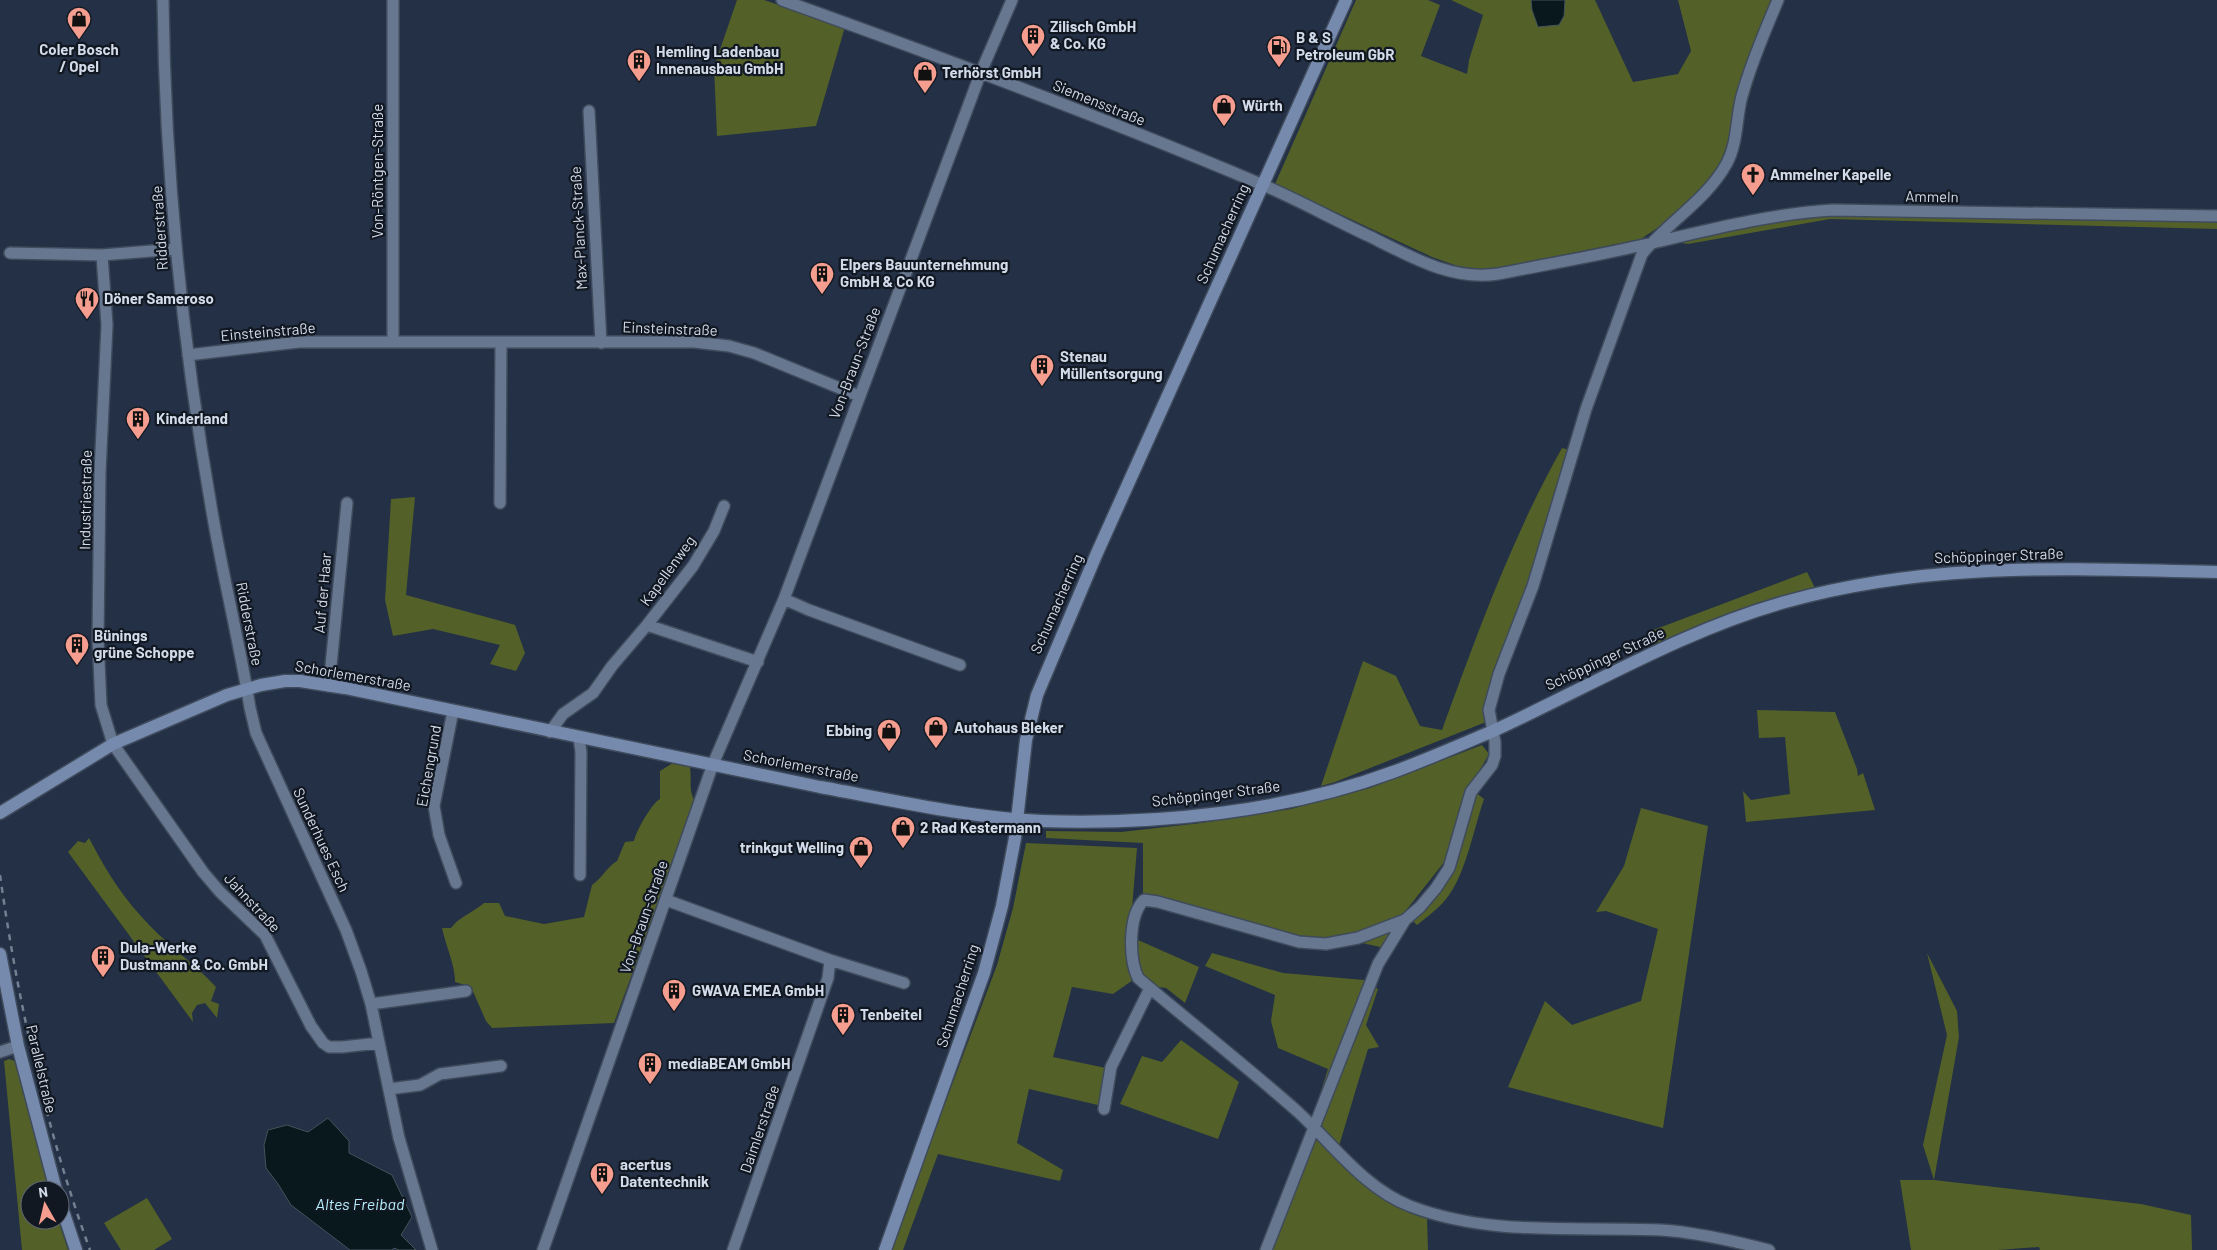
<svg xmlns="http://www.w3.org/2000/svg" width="2217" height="1250" viewBox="0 0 2217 1250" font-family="Barlow,sans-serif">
  <rect width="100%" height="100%" fill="#233045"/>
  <path fill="#536028" d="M 737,0 L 764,0 L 845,27 L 816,126 L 717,136 L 714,67 Z
    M 1356,0 L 1428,0 L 1440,5 L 1421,56 L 1467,74 L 1469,60 L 1483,15 L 1451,0 L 1531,0 L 1532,10 L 1538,27 L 1564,16 L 1565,0 L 1595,0 L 1633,82 L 1678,74 L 1691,51 L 1678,0 L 1782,0 L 1765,44 L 1743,116 L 1731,122 C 1729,139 1726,156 1716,170 C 1700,196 1666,223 1641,239 L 1493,269 L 1466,269 L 1432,257 L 1275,184 Z
    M 1832,213 L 2217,217 L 2217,229 L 1830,219 L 1688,244 L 1669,241 L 1742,225 Z
    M 1562,448 L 1578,452 L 1486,722 L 1335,782 L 1321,786 L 1363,661 L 1396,676 L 1420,726 L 1442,730 C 1477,634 1512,537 1562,448 Z
    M 415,497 L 406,595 L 515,625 L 525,653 L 516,671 L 490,664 L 500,645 L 433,629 L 393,636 L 385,600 L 391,499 Z
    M 1807,572 L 1815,588 L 1742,611 L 1652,646 L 1648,632 Z
    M 1757,710 L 1835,712 L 1857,769 L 1858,776 L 1863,773 L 1875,810 L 1746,822 L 1743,791 L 1751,800 L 1790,794 L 1785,737 L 1759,738 Z
    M 1482,745 L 1489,754 L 1465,796 L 1445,861 L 1404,913 L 1392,940 L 1380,947 L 1358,942 L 1281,936 L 1143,896 L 1143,843 L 1046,838 L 1046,831 L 1121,832 L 1201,823 L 1291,809 L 1370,788 Z
    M 676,761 L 690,767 C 692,782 688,788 695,802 L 614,1023 L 492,1028 L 486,1021 L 471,987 L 455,982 C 455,964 446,947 442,928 L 451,928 C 459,917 472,913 484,903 L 499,903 L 505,916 L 544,924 L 584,917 L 592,885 C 602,878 607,867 617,861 L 625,842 L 634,841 C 636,831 652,803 660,799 L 660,771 Z
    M 1475,792 L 1484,799 C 1474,828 1465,877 1446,899 C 1438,909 1427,917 1417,925 L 1412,920 L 1449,874 Z
    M 1641,808 L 1708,826 L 1663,1128 L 1508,1087 L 1545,1001 L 1572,1025 L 1641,1001 L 1658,929 L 1606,911 L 1596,912 L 1624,866 Z
    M 89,838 C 103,865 119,892 140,915 C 163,942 192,961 216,987 L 211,1001 L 219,1004 L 217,1018 L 205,1003 L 197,1005 L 192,1013 L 193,1022 L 68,852 L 78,841 L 85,843 Z
    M 1026,843 L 1137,848 L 1128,957 L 1129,969 L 1133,980 L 1113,994 L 1072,987 L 1053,1057 L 1106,1068 L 1098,1105 L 1029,1089 L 1017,1143 L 1063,1170 L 1060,1181 L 938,1154 L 903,1250 L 890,1250 L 997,965 L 1013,908 Z
    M 1138,940 L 1199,967 L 1185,1003 L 1166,988 L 1151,986 C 1134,967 1135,966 1138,940 Z
    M 1212,953 L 1283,973 L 1364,980 L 1378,989 L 1366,1025 L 1379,1047 L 1368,1049 L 1339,1146 L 1331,1152 L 1427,1216 L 1428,1250 L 1270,1250 L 1328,1069 L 1278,1048 L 1271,1021 L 1275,995 L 1205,966 Z
    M 1927,953 L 1957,1011 L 1959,1037 L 1934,1180 L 2141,1204 L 2191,1215 L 2192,1250 L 2040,1250 L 2039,1247 L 1998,1250 L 1911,1250 L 1900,1180 L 1934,1180 L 1923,1145 L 1947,1035 Z
    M 1181,1040 L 1239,1082 L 1218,1139 L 1120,1104 L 1142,1056 L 1162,1062 Z
    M 9,1059 L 15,1061 L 49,1190 L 30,1190 L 30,1220 L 58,1220 L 68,1250 L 22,1250 L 4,1061 Z
    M 147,1198 L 172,1239 L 154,1250 L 121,1250 L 104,1223 Z"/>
  <path fill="#08181c" stroke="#45525a" d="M 1531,0 L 1565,0 L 1564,16 L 1559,25 L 1538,27 L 1532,10 Z
    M 328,1118 L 349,1141 L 349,1153 L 392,1175 L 412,1217 L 401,1235 L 416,1250 L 399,1250 L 394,1248 L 392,1250 L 350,1250 L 291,1205 L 278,1184 L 266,1168 L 264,1145 L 268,1130 L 287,1125 L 308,1132 Z"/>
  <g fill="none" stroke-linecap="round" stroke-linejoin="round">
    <defs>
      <path id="minor" d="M 163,0 C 165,175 183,350 214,523 C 225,585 240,646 250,708 L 256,733 L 346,930 L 361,971 L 371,1004 L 399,1138 L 432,1250
        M 393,0 L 393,342
        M 782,0 C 941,57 1100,116 1256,182 C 1295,198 1332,219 1371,237 C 1411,257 1452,281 1498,274 C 1549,264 1601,255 1652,243 C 1712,229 1770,214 1832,210 L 2217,216
        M 589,111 L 601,343
        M 176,249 L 102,255 L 107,325 L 100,472 L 98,640 L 101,705 L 113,744 L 203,872 L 220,892 L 265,935 L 311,1026 L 323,1043 L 329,1047 L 342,1047 L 379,1043
        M 10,253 L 102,255
        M 188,355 L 299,342 L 694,342 L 729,346 L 754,353 L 859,396
        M 500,503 L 501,342
        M 784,599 L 809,610 L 960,665
        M 647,625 L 758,662
        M 329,686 L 347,503
        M 453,711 L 434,806 L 439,835 L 456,883
        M 550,732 L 563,714 L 593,693 L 612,666 L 647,625 L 693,566 L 714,531 L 724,506
        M 579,738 L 581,752 L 580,875
        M 666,900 L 830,960 L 904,983
        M 1405,920 L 1358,938 L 1326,944 L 1299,942 L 1158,902 L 1144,900 C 1128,916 1129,959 1138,978 C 1191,1023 1246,1066 1298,1112 C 1333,1144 1364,1188 1410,1206 C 1491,1237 1576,1226 1661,1230 C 1696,1232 1734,1241 1769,1250
        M 371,1004 L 466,991
        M 0,1052 L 18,1046
        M 389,1089 L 420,1085 L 440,1074 L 501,1066
        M 1104,1109 L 1111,1067 L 1150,988
        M 543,1250 L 713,764 L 784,599 L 981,72 L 1012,0
        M 733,1250 L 828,978 L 830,960
        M 1266,1250 L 1378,964 L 1405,920 L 1420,907 L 1436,888 L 1449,868 L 1471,792 L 1492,765 L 1495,756 L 1495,742 L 1489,710 L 1499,674 L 1533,586 L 1586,409 L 1642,254 C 1668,222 1707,200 1727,163 C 1738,142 1736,118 1742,96 C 1751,63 1765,31 1778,0"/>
      <path id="secondary" d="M 0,813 L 113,744 L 227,695 L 261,685 L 285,681 L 300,681 L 345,688 L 820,787 C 892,800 970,818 1042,821 C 1157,825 1285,812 1393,772 C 1426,760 1460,745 1493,731 C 1589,687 1682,631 1785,602 C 1931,561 2067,569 2217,572
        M 0,954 L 18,1046 L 56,1190
        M 60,1202 L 76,1250
        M 885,1250 L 984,973 L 1002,906 L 1015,838 L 1026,740 L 1037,695 L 1097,553 L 1346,0"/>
    </defs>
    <use href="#minor" stroke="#3f4b5c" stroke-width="14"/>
    <use href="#secondary" stroke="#3f4b5c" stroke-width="15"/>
    <use href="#minor" stroke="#67778f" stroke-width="11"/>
    <use href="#secondary" stroke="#768aae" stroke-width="12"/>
    <path stroke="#747f91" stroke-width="2.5" stroke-dasharray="6 6" stroke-linecap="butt" d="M 0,875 C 18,1003 46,1129 90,1250"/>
  </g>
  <defs>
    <symbol id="shop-pin" viewBox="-11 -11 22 30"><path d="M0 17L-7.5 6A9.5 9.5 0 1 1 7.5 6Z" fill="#f59d8e" stroke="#121822"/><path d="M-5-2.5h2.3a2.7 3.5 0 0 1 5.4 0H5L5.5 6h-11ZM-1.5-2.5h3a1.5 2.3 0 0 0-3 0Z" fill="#111"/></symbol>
    <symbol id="building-pin" viewBox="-11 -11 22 30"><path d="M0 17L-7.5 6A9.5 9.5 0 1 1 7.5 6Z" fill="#f59d8e" stroke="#121822"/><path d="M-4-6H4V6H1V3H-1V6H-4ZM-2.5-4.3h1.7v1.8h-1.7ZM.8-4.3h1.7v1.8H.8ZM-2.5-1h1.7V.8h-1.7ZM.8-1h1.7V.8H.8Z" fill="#111"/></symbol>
    <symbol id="fuel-pin" viewBox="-11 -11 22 30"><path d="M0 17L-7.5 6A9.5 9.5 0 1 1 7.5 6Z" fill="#f59d8e" stroke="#121822"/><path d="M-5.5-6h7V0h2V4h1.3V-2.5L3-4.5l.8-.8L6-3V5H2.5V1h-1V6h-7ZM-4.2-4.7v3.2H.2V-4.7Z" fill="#111"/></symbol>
    <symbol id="church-pin" viewBox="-11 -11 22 30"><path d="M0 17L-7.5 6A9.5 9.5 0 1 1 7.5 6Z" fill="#f59d8e" stroke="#121822"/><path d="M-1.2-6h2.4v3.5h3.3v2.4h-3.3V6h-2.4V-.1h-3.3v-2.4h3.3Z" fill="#111"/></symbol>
    <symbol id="restaurant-pin" viewBox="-11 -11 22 30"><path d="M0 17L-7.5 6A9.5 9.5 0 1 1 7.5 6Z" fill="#f59d8e" stroke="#121822"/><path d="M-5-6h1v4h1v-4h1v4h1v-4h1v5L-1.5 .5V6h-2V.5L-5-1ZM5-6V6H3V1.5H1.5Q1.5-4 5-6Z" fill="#111"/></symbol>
  </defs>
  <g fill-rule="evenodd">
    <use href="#shop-pin" x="65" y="5" width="28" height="38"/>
    <use href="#building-pin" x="1019" y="22" width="28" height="38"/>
    <use href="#fuel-pin" x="1265" y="33" width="28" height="38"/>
    <use href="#building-pin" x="625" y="47" width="28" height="38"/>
    <use href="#shop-pin" x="911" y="59" width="28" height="38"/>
    <use href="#shop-pin" x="1210" y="92" width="28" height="38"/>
    <use href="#church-pin" x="1739" y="161" width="28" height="38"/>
    <use href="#building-pin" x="808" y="260" width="28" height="38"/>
    <use href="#restaurant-pin" x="73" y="285" width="28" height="38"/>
    <use href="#building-pin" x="1028" y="352" width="28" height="38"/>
    <use href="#building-pin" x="124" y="405" width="28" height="38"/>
    <use href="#building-pin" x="63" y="631" width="28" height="38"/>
    <use href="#shop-pin" x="922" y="714" width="28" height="38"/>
    <use href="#shop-pin" x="875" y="717" width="28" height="38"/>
    <use href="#shop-pin" x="889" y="814" width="28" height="38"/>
    <use href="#shop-pin" x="847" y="834" width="28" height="38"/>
    <use href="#building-pin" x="89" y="943" width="28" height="38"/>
    <use href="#building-pin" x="660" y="977" width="28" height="38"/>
    <use href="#building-pin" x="829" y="1001" width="28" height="38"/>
    <use href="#building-pin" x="636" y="1050" width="28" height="38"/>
    <use href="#building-pin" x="588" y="1160" width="28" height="38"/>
  </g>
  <g text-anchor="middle" stroke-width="4.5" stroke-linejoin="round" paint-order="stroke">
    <g font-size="15" font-weight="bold" fill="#d2dbe9" stroke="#121822" text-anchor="start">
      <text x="1050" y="32">Zilisch GmbH<tspan x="1050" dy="17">&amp; Co. KG</tspan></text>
      <text x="1296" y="43">B &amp; S<tspan x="1296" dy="17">Petroleum GbR</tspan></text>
      <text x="79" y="55" text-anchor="middle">Coler Bosch<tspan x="79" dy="17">/ Opel</tspan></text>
      <text x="656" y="57">Hemling Ladenbau<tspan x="656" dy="17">Innenausbau GmbH</tspan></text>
      <text x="942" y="78">Terhörst GmbH</text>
      <text x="1242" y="111">Würth</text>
      <text x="1770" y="180">Ammelner Kapelle</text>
      <text x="840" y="270">Elpers Bauunternehmung<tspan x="840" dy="17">GmbH &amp; Co KG</tspan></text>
      <text x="104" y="304">Döner Sameroso</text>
      <text x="1060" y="362">Stenau<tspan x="1060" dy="17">Müllentsorgung</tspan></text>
      <text x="156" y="424">Kinderland</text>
      <text x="94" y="641">Bünings<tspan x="94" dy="17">grüne Schoppe</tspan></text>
      <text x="954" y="733">Autohaus Bleker</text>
      <text x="872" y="736" text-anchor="end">Ebbing</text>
      <text x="920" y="833">2 Rad Kestermann</text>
      <text x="844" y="853" text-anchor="end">trinkgut Welling</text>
      <text x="120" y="953">Dula-Werke<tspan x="120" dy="17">Dustmann &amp; Co. GmbH</tspan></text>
      <text x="692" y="996">GWAVA EMEA GmbH</text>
      <text x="860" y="1020">Tenbeitel</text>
      <text x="668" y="1069">mediaBEAM GmbH</text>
      <text x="620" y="1170">acertus<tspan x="620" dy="17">Datentechnik</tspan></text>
    </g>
    <g font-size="15" fill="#d2dbe9" stroke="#121822">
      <text transform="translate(1099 103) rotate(22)" y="5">Siemensstraße</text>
      <text transform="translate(378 171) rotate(-90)" y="5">Von-Röntgen-Straße</text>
      <text transform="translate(1932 197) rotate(1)" y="5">Ammeln</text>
      <text transform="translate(160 228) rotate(-94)" y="5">Ridderstraße</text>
      <text transform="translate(579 228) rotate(-93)" y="5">Max-Planck-Straße</text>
      <text transform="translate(1223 234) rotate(-66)" y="5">Schumacherring</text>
      <text transform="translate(670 329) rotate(2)" y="5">Einsteinstraße</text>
      <text transform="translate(268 332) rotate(-5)" y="5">Einsteinstraße</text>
      <text transform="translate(855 363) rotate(-69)" y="5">Von-Braun-Straße</text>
      <text transform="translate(86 500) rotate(-89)" y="5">Industriestraße</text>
      <text transform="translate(1999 556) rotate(-2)" y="5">Schöppinger Straße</text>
      <text transform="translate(668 571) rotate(-54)" y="5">Kapellenweg</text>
      <text transform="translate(323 593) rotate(-85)" y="5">Auf der Haar</text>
      <text transform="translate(1057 604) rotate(-66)" y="5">Schumacherring</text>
      <text transform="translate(249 624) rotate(79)" y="5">Ridderstraße</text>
      <text transform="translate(1605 659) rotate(-25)" y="5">Schöppinger Straße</text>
      <text transform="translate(353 676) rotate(10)" y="5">Schorlemerstraße</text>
      <text transform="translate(429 766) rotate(-80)" y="5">Eichengrund</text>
      <text transform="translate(801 766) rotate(11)" y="5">Schorlemerstraße</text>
      <text transform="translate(1216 794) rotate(-7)" y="5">Schöppinger Straße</text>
      <text transform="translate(321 840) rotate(65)" y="5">Sunderhues Esch</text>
      <text transform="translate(252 903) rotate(47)" y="5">Jahnstraße</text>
      <text transform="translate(644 917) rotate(-71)" y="5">Von-Braun-Straße</text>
      <text transform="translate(958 996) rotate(-72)" y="5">Schumacherring</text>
      <text transform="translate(41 1069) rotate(77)" y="5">Parallelstraße</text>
      <text transform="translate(760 1129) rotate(-71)" y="5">Daimlerstraße</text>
    </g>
    <g font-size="16" font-style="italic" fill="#b6edfb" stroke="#121822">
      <text x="360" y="1210">Altes Freibad</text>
    </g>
  </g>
  <g transform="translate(45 1205) rotate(352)"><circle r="24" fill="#121822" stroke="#5f6672"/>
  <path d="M0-4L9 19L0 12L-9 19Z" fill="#f59d8e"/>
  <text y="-8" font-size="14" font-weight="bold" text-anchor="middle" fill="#d2dbe9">N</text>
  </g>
</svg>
